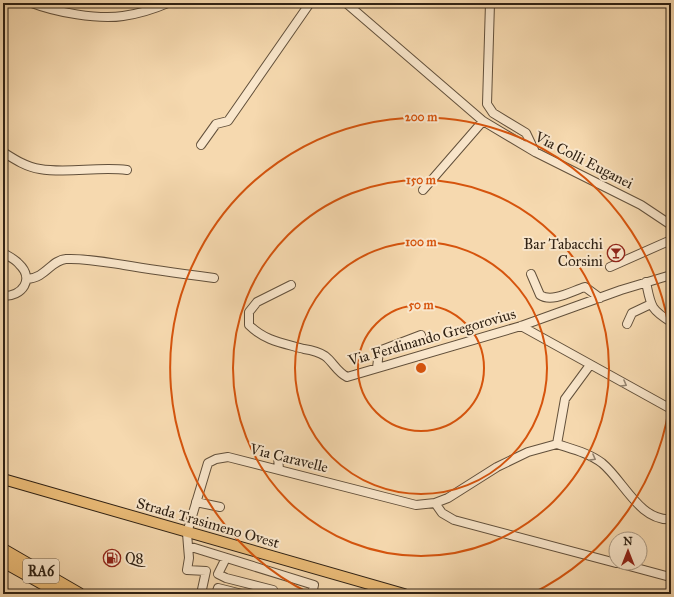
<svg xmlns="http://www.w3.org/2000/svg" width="674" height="597" viewBox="0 0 674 597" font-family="'IM FELL Great Primer',serif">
  <rect width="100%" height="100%" fill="#f6d9af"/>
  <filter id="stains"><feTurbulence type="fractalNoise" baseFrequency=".005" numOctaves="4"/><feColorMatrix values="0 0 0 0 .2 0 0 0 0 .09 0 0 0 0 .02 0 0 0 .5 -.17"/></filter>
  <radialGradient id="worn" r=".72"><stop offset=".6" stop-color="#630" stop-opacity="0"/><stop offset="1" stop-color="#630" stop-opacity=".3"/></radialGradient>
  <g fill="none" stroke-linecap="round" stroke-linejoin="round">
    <defs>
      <path id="minor" d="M 32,3 C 55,12 98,20 123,16 C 138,14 154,9 168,3
        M 346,3 L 483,121 L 535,152 L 641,205 L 671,225
        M 490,3 L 487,104 L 493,113 L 526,133 L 535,152
        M 201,145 L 216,124 L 228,121 L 310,3
        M 3,152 C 14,159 26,167 40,169 C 68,174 98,166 127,170
        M 423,190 L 483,121
        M 3,253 C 8,256 15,259 19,264 C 35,279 22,297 3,296
        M 610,267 L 671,240
        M 531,274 L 540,295 C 552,303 572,291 585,287 L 600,298
        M 27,279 C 46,278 51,260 66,259 C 85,258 105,262 124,265 C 154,270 184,274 214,278
        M 646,282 C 651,306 650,309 671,322
        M 291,285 L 257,302 L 249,312 L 249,325 C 265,341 283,343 304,349 C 311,350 319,352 325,356 C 333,362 337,372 347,377 L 521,326 L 621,290 L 671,275
        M 627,324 L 632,313 L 651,304
        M 521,326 L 671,409
        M 3,333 L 3,330
        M 377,368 L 379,351 L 421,335
        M 557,444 C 572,449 589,453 602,463 C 623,480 640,522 671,519
        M 557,444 L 565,399 L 590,365
        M 278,456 L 279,470
        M 196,502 L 220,507
        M 435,503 L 442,513 L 454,520 L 616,563
        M 188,546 L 189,558 L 187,570 L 206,571 L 201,594
        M 226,558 L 218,574 L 226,578 L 273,590 L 270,594
        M 618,563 L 670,577
        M 216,594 L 218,588 L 242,594
        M 312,594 L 314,585 L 188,546 L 187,533 L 208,463 L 216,459 L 228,457 L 416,505 L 435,503 L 448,498 L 497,467 L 528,452 L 557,444"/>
      <path id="major" d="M 3,479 L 404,594"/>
      <path id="highway" d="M 3,550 L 79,594
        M 3,561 L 62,594"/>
    </defs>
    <use href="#minor" stroke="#62503b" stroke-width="10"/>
    <use href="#major" stroke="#302214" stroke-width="12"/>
    <use href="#highway" stroke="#302214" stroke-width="14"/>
    <use href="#minor" stroke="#f9e6cb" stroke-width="8"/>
    <use href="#major" stroke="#ebbc78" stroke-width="10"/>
    <use href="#highway" stroke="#ebbc78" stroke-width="12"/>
  </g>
  <defs><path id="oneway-chevron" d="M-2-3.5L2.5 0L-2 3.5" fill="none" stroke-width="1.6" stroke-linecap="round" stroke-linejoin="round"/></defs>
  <g stroke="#948470">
    <use href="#oneway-chevron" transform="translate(624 384) rotate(29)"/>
    <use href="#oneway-chevron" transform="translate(593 458) rotate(29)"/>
  </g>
  <g fill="none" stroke="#d6540d" stroke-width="2">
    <circle cx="421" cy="368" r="63"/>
    <circle cx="421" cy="368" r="126"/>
    <circle cx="421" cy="368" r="188"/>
    <path d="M671 392A251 251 0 0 1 531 594M311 594A251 251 0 1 1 671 344"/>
  </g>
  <defs>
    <symbol id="bar-ring" viewBox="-11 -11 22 22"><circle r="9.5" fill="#f9e6cb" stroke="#8f2418" stroke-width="1.5"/><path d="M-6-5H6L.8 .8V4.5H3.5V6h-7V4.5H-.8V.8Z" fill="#8f2418"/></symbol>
    <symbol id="fuel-ring" viewBox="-11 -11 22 22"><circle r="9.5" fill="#f9e6cb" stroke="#8f2418" stroke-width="1.5"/><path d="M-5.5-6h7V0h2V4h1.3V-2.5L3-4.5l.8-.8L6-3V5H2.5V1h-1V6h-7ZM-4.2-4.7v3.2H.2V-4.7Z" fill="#8f2418"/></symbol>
  </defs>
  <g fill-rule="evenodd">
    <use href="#bar-ring" x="606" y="243" width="20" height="20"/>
    <use href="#fuel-ring" x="102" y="548" width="20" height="20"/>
  </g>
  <g text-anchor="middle" stroke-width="4" stroke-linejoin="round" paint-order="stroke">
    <rect fill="#f9e6cb" stroke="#6c5d4b" stroke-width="1" x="23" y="559" width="36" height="24" rx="3"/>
    <g font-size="14" font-weight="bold" fill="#302214">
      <text x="41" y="576">RA6</text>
    </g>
    <g font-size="15" fill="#302214" stroke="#f9e6cb">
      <text transform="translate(584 160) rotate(27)" y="5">Via Colli Euganei</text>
      <text transform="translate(432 337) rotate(-16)" y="5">Via Ferdinando Gregorovius</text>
      <text transform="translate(289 458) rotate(14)" y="5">Via Caravelle</text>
      <text transform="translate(208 523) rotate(16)" y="5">Strada Trasimeno Ovest</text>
    </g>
    <g font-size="15" fill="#302214" stroke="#f9e6cb" text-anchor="end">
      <text x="603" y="249">Bar Tabacchi<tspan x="603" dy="17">Corsini</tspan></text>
      <text x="125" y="563" text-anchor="start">Q8</text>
    </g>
  </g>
  <circle cx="421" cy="368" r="6" fill="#d6540d" stroke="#f9e6cb" stroke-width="2"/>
  <g font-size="12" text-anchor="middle" font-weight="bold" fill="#d6540d" stroke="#f9e6cb" stroke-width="4" stroke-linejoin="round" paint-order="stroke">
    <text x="421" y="121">200 m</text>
    <text x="421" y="184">150 m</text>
    <text x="421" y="246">100 m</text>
    <text x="421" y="309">50 m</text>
  </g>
  <rect width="674" height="597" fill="none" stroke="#f6d9af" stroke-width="16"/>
  <rect x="4" y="4" width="666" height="589" fill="none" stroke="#302214" stroke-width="2"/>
  <rect x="8" y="8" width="658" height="581" fill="none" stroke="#302214"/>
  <g transform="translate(628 551)"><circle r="19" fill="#f9e6cb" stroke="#a99882"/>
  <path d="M0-3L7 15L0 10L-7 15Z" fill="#8f2418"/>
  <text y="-6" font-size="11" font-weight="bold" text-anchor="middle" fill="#302214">N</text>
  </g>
  <rect width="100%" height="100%" filter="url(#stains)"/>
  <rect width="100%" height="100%" fill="url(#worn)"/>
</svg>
